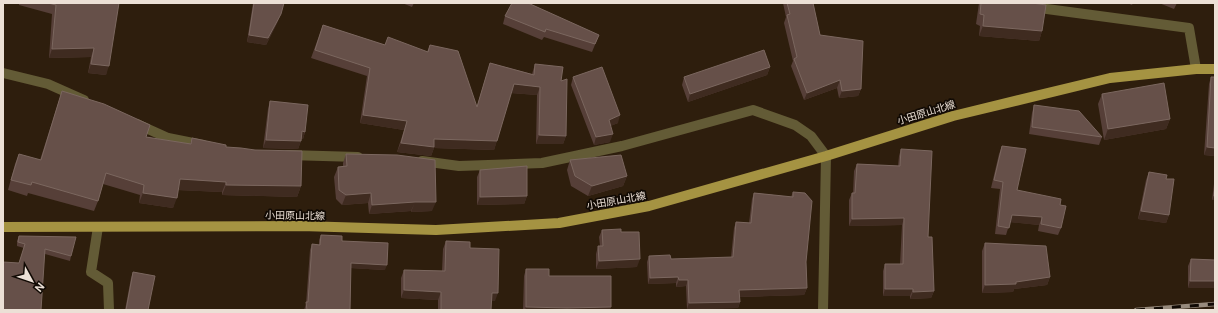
<svg xmlns="http://www.w3.org/2000/svg" width="1218" height="313" viewBox="0 0 1218 313" font-family="'DM Sans','Noto Sans JP',sans-serif">
  <rect width="100%" height="100%" fill="#2e1e0d"/>
  <g fill="none" stroke-linecap="round" stroke-linejoin="round">
    <path stroke="#635b36" stroke-width="10" d="M 1032,7 L 1189,28 L 1196,69
      M 3,73 L 48,84 L 84,100
      M 137,124 L 168,138 L 203,145
      M 288,155 L 358,157
      M 422,161 L 459,166 L 542,163 L 622,146 L 753,110 L 795,125 L 811,136 L 826,156 L 823,310
      M 98,227 L 91,272 L 108,283 L 109,310"/>
    <path stroke="#a59342" stroke-width="10" d="M 3,227 L 301,226 L 436,230 L 559,223 L 649,206 L 826,156 L 953,116 L 1110,78 L 1196,69 L 1215,69"/>
    <defs>
      <path id="rail" d="M 1136,310 L 1215,304"/>
    </defs>
    <use href="#rail" stroke="#988b7d" stroke-width="4.5"/>
    <use href="#rail" stroke="#110a04" stroke-width="3" stroke-dasharray="9" stroke-linecap="butt"/>
  </g>
  <path fill="#563f38" d="M 19,3 L 119,3 L 106,75 L 88,73 L 91,57 L 49,58 L 52,14 L 19,5 Z
    M 253,3 L 284,3 L 278,21 L 266,45 L 247,42 Z
    M 402,3 L 414,3 L 412,7 Z
    M 783,3 L 813,3 L 820,35 L 861,89 L 858,96 L 839,98 L 837,88 L 804,100 L 791,66 L 793,61 L 784,23 L 786,17 Z
    M 979,3 L 1032,3 L 1042,31 L 1039,41 L 979,36 L 980,26 L 976,24 Z
    M 1127,3 L 1133,3 L 1132,5 Z
    M 1159,3 L 1177,3 L 1174,9 Z
    M 505,16 L 599,35 L 592,52 L 544,37 L 542,40 L 503,24 Z
    M 323,25 L 385,45 L 427,52 L 430,45 L 477,106 L 490,63 L 532,74 L 535,64 L 561,81 L 566,136 L 563,144 L 536,144 L 537,95 L 511,93 L 494,150 L 434,148 L 431,156 L 397,152 L 404,130 L 360,123 L 367,76 L 311,58 Z
    M 770,67 L 767,75 L 688,102 L 682,85 L 684,77 Z
    M 573,77 L 618,123 L 610,126 L 610,142 L 594,145 L 571,85 Z
    M 1211,77 L 1215,77 L 1215,156 L 1204,155 L 1209,84 Z
    M 62,91 L 146,137 L 190,144 L 192,138 L 226,147 L 301,186 L 297,197 L 222,195 L 222,192 L 178,190 L 173,208 L 139,203 L 140,195 L 103,184 L 98,201 L 94,211 L 28,193 L 27,196 L 8,190 L 15,164 L 19,154 L 40,160 Z
    M 1102,94 L 1170,119 L 1166,129 L 1104,140 L 1098,104 Z
    M 270,101 L 305,132 L 303,139 L 301,139 L 301,141 L 298,149 L 263,148 L 268,109 Z
    M 1034,105 L 1102,137 L 1099,145 L 1029,134 L 1032,113 Z
    M 1002,146 L 1017,190 L 1060,205 L 1061,228 L 1058,235 L 1038,231 L 1039,225 L 1010,222 L 1006,235 L 995,234 L 1000,189 L 991,188 L 999,154 Z
    M 901,149 L 928,237 L 934,291 L 931,298 L 910,299 L 910,296 L 883,296 L 883,271 L 885,264 L 900,264 L 902,225 L 849,226 L 849,200 L 852,193 L 853,193 L 854,171 L 857,164 L 898,166 L 899,156 Z
    M 346,154 L 432,211 L 411,212 L 411,211 L 369,214 L 368,203 L 342,205 L 336,199 L 334,177 L 338,167 L 343,167 L 343,163 Z
    M 570,160 L 627,176 L 623,186 L 588,196 L 571,186 L 567,170 Z
    M 480,170 L 527,196 L 524,204 L 477,205 L 477,177 Z
    M 1149,172 L 1166,179 L 1169,215 L 1166,223 L 1138,219 L 1146,180 Z
    M 1215,181 L 1215,200 L 1212,200 L 1214,184 Z
    M 793,192 L 806,262 L 807,288 L 804,295 L 740,297 L 740,302 L 738,308 L 687,309 L 686,286 L 676,287 L 676,283 L 648,284 L 647,262 L 649,256 L 671,259 L 731,257 L 734,228 L 736,222 L 749,223 L 752,199 L 754,193 L 791,197 Z
    M 602,230 L 621,232 L 637,267 L 596,269 L 596,254 L 598,246 L 600,246 L 599,237 Z
    M 321,235 L 342,241 L 385,270 L 351,268 L 350,310 L 304,310 L 306,304 L 310,250 L 312,244 L 319,245 L 319,240 Z
    M 19,236 L 71,256 L 70,261 L 45,254 L 19,263 L 24,248 L 17,246 L 17,241 Z
    M 446,241 L 470,248 L 495,301 L 491,301 L 491,310 L 438,310 L 438,300 L 401,298 L 401,278 L 404,270 L 442,271 L 443,249 Z
    M 985,243 L 1050,277 L 1047,285 L 1014,289 L 1013,292 L 982,293 L 982,251 Z
    M 1191,259 L 1215,260 L 1188,288 L 1188,266 Z
    M 526,269 L 549,276 L 610,310 L 523,310 L 524,276 Z
    M 133,272 L 148,310 L 125,310 L 131,278 Z"/>
  <path fill="#3f2b20" d="M 281,14 L 278,21 L 266,45 L 247,42 L 249,35 Z
    M 983,26 L 1042,31 L 1039,41 L 979,36 Z
    M 94,48 L 91,57 L 49,58 L 52,49 Z
    M 91,64 L 109,66 L 106,75 L 88,73 Z
    M 770,67 L 767,75 L 688,102 L 690,94 Z
    M 840,80 L 837,88 L 804,100 L 807,93 Z
    M 514,84 L 540,87 L 537,95 L 511,93 Z
    M 861,89 L 858,96 L 839,98 L 842,91 Z
    M 363,115 L 407,121 L 404,130 L 360,123 Z
    M 620,115 L 618,123 L 606,128 L 609,120 Z
    M 1170,119 L 1166,129 L 1104,140 L 1108,129 Z
    M 302,131 L 305,132 L 303,139 L 299,139 Z
    M 613,134 L 610,142 L 594,145 L 596,137 Z
    M 539,135 L 566,136 L 563,144 L 536,144 Z
    M 434,139 L 497,141 L 494,150 L 434,148 L 431,156 L 397,152 L 401,143 Z
    M 266,140 L 301,141 L 298,149 L 263,148 Z
    M 1207,147 L 1215,148 L 1215,156 L 1204,155 Z
    M 627,176 L 623,186 L 588,196 L 592,186 Z
    M 180,179 L 226,182 L 222,192 L 176,190 Z
    M 226,185 L 301,186 L 297,197 L 222,195 Z
    M 143,193 L 177,198 L 173,208 L 139,203 Z
    M 371,193 L 368,203 L 342,205 L 346,195 Z
    M 527,196 L 524,204 L 477,205 L 480,197 Z
    M 1214,196 L 1215,196 L 1215,200 L 1212,200 Z
    M 415,202 L 411,211 L 369,214 L 372,205 Z
    M 415,202 L 436,202 L 432,211 L 411,212 Z
    M 1141,211 L 1169,215 L 1166,223 L 1138,219 Z
    M 1012,215 L 1042,217 L 1039,225 L 1009,222 Z
    M 904,218 L 902,225 L 849,226 L 852,219 Z
    M 640,259 L 637,267 L 596,269 L 599,261 Z
    M 351,263 L 387,265 L 385,270 L 349,268 Z
    M 678,277 L 676,283 L 648,284 L 650,278 Z
    M 1050,277 L 1047,285 L 1014,289 L 1013,292 L 982,293 L 985,285 Z
    M 679,280 L 688,280 L 686,286 L 676,287 Z
    M 1190,281 L 1215,281 L 1215,288 L 1188,288 Z
    M 807,288 L 804,295 L 737,297 L 739,290 Z
    M 885,289 L 913,289 L 910,296 L 883,296 Z
    M 404,290 L 441,292 L 438,300 L 401,298 Z
    M 934,291 L 931,298 L 910,299 L 913,292 Z
    M 492,293 L 498,293 L 495,301 L 489,301 Z
    M 740,302 L 738,308 L 687,309 L 689,303 Z
    M 526,307 L 611,307 L 610,310 L 525,310 Z"/>
  <path fill="#665049" stroke="#7b675f" d="M 48,3 L 119,3 L 109,66 L 91,64 L 94,48 L 52,49 L 56,5 Z
    M 254,3 L 284,3 L 281,14 L 268,38 L 249,35 Z
    M 512,3 L 528,3 L 599,35 L 595,44 L 546,29 L 545,32 L 505,16 Z
    M 787,3 L 813,3 L 820,35 L 863,41 L 861,89 L 842,91 L 840,80 L 807,93 L 794,59 L 797,57 L 787,15 L 790,14 Z
    M 981,3 L 1032,3 L 1046,5 L 1042,31 L 983,26 L 984,15 L 980,14 Z
    M 323,25 L 385,45 L 388,37 L 428,52 L 430,45 L 458,51 L 477,107 L 490,63 L 534,75 L 535,64 L 563,67 L 561,81 L 567,79 L 566,136 L 539,135 L 540,87 L 514,84 L 497,141 L 434,139 L 434,147 L 401,143 L 407,121 L 363,115 L 370,68 L 315,50 Z
    M 764,50 L 770,67 L 690,94 L 684,77 Z
    M 602,67 L 620,115 L 609,120 L 613,134 L 596,137 L 573,77 Z
    M 1211,77 L 1215,77 L 1215,148 L 1207,147 Z
    M 1164,83 L 1170,119 L 1108,129 L 1102,94 Z
    M 62,91 L 104,104 L 150,125 L 146,137 L 191,144 L 192,138 L 226,145 L 226,147 L 241,148 L 255,150 L 302,151 L 301,186 L 226,185 L 226,182 L 180,179 L 177,198 L 143,193 L 144,185 L 106,173 L 98,201 L 32,182 L 31,185 L 11,180 L 19,154 L 41,160 Z
    M 270,101 L 308,105 L 305,132 L 302,131 L 301,141 L 266,140 Z
    M 1034,105 L 1079,111 L 1102,137 L 1032,127 Z
    M 1002,146 L 1026,149 L 1017,190 L 1061,199 L 1060,205 L 1066,206 L 1061,228 L 1041,224 L 1042,217 L 1012,215 L 1009,228 L 998,226 L 1003,182 L 994,180 Z
    M 901,149 L 932,151 L 928,237 L 932,237 L 934,291 L 913,292 L 913,289 L 885,289 L 885,264 L 903,264 L 904,218 L 852,219 L 852,193 L 855,193 L 857,164 L 900,166 Z
    M 346,154 L 397,155 L 435,160 L 436,202 L 415,202 L 372,205 L 371,193 L 346,195 L 339,190 L 338,167 L 347,166 Z
    M 621,155 L 627,176 L 592,186 L 575,176 L 570,160 Z
    M 527,166 L 527,196 L 480,197 L 480,170 Z
    M 1149,172 L 1167,175 L 1166,179 L 1174,179 L 1169,215 L 1141,211 Z
    M 1215,184 L 1215,196 L 1214,196 Z
    M 793,192 L 805,193 L 812,201 L 806,262 L 807,288 L 739,290 L 740,302 L 689,303 L 688,280 L 679,280 L 678,277 L 650,278 L 649,256 L 670,255 L 671,259 L 733,257 L 736,222 L 751,223 L 754,193 L 793,197 Z
    M 621,229 L 621,232 L 639,232 L 640,259 L 599,261 L 598,246 L 603,246 L 602,230 Z
    M 321,235 L 342,236 L 342,241 L 388,243 L 387,265 L 351,263 L 350,310 L 307,310 L 306,302 L 308,302 L 312,244 L 320,245 Z
    M 19,236 L 76,237 L 71,256 L 45,249 L 41,310 L 3,310 L 3,262 L 19,263 L 25,244 L 18,242 Z
    M 446,241 L 470,242 L 470,248 L 499,249 L 498,293 L 492,293 L 491,310 L 441,310 L 441,292 L 404,290 L 404,270 L 445,271 Z
    M 985,243 L 1046,246 L 1050,277 L 1016,282 L 1016,284 L 985,285 Z
    M 1191,259 L 1215,260 L 1215,281 L 1190,281 Z
    M 526,269 L 549,269 L 549,276 L 611,276 L 611,307 L 567,308 L 526,307 Z
    M 133,272 L 155,276 L 148,310 L 126,310 Z"/>
  <g text-anchor="middle" stroke-width="3.5" stroke-linejoin="round" paint-order="stroke">
    <g font-size="10" fill="#ece0d6" stroke="#110a04">
      <text transform="translate(926 112) rotate(-17)" y="4">小田原山北線</text>
      <text transform="translate(616 200) rotate(-10)" y="4">小田原山北線</text>
      <text transform="translate(295 215) rotate(1)" y="4">小田原山北線</text>
    </g>
  </g>
  <rect width="1218" height="313" fill="none" stroke="#ece0d6" stroke-width="8"/>
  <g transform="translate(32 281) rotate(130)" stroke="#110a04" stroke-width="3" paint-order="stroke">
  <path d="M0-3L7 15L0 10L-7 15Z" fill="#ece0d6"/>
  <text y="-6" font-size="11" font-weight="bold" text-anchor="middle" fill="#ece0d6">N</text>
  </g>
</svg>
